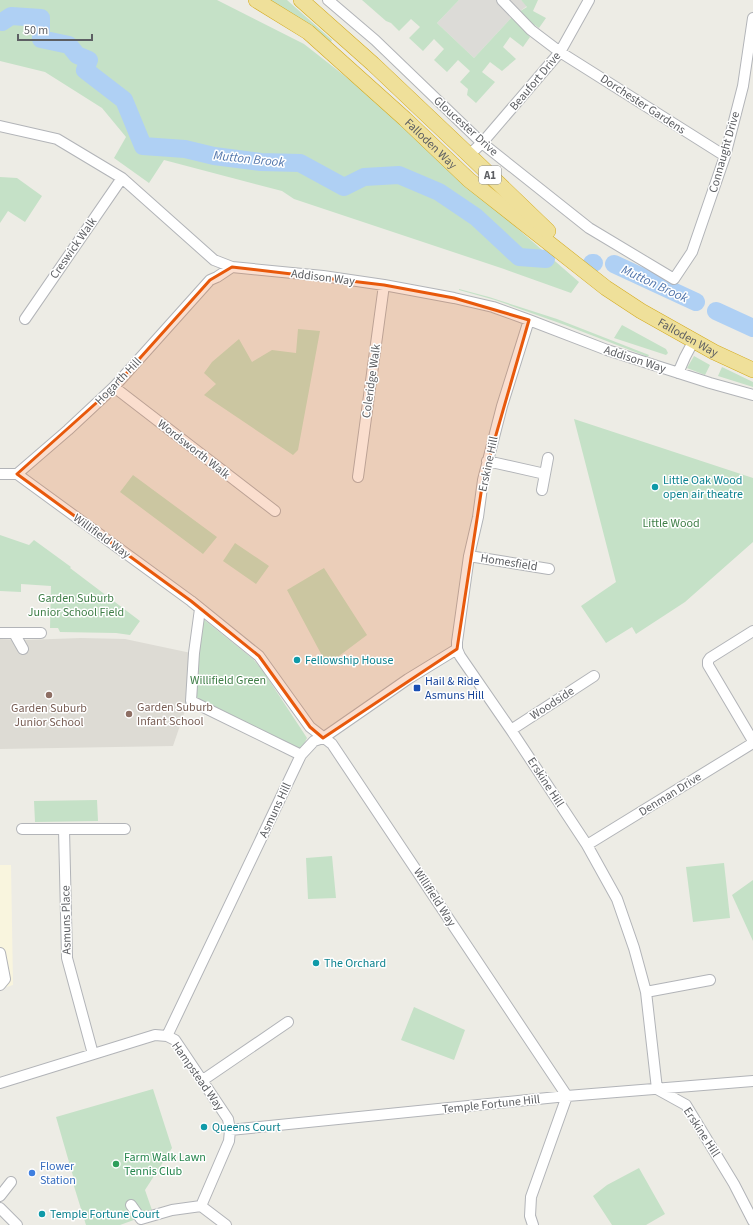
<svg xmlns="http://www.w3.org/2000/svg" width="753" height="1225" viewBox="0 0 753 1225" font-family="'Source Sans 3',sans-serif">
  <rect width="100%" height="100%" fill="#edece5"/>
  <path fill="#f9f5de" d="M 0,865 L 11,865 L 13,985 L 0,989 Z"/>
  <path fill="#dcdbd7" d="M 459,0 L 521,0 L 527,6 L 512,17 L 474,58 L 437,23 Z"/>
  <path fill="#dddbd4" d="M 81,638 L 125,639 L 191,653 L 189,699 L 173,746 L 0,749 L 0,639 L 24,640 Z"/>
  <path fill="#c5e1c7" d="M 0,0 L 217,0 L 304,44 L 378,102 L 457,176 L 579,282 L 571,293 L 504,269 L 294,199 L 282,191 L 164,160 L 149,183 L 114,158 L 126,137 L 102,108 L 45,72 L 0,61 Z
    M 269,0 L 287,0 L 332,40 L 331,42 L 293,14 Z
    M 362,0 L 459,0 L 437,23 L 474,58 L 512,17 L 530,37 L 523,47 L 510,37 L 503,47 L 516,59 L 502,71 L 490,62 L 482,72 L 495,82 L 476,103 L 467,95 L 468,89 L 460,82 L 470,71 L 458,60 L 447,72 L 434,60 L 444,49 L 434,39 L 423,51 L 409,38 L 420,27 L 411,19 L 399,31 L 391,23 L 386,21 Z
    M 521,0 L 538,0 L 533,11 L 546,18 L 539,28 L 517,13 L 527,7 Z
    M 0,177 L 17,178 L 42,196 L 25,222 L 8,211 L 0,223 Z
    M 459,289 L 489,297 L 557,319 L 649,355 L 648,357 L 565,325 L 495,300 L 459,290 Z
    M 622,325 L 666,349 L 668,353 L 666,355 L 614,338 Z
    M 298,329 L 320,331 L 298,450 L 293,455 L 204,395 L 216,384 L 204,373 L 212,362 L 239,339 L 252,362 L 272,350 L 296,353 Z
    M 694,356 L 710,365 L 705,375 L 687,368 Z
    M 722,367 L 753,382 L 753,387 L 718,376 Z
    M 574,419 L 753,478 L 753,542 L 685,602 L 636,634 L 632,627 L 606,643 L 581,606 L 616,582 Z
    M 133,475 L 217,537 L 203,554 L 120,492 Z
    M 0,535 L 29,545 L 34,540 L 71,567 L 70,568 L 140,621 L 130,635 L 116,633 L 60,632 L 58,628 L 50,628 L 51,586 L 21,584 L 21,592 L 0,591 Z
    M 235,543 L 269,566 L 256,584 L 223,561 Z
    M 324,568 L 367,635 L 327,665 L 287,590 Z
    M 202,618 L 253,659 L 263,671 L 307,738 L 301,750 L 194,699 Z
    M 97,800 L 98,821 L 35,822 L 34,801 Z
    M 332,856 L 336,898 L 308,899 L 306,858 Z
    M 724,863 L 730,918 L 693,922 L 686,867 Z
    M 753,880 L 753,941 L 732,895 Z
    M 414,1007 L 465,1030 L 454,1060 L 401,1040 Z
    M 153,1089 L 172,1148 L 145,1190 L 153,1213 L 120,1225 L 86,1225 L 73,1183 L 73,1176 L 56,1117 Z
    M 639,1168 L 665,1214 L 646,1225 L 612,1225 L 593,1196 L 607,1185 Z"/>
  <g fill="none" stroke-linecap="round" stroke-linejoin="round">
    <path stroke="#afd0f4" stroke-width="18" d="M 2,22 L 11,16 L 41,18 L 41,39 L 69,45 L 77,55 L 89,60 L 85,70 L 124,100 L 143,146 L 185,149 L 214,156 L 261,162 L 300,163 L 344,187 L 364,177 L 399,175 L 439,192 L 476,217 L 519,257 L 546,259
      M 592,263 L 594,263
      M 614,264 L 696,302
      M 716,311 L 753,328"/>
    <defs>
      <path id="minor" d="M 328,0 L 375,40 L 482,143 L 589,228 L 674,279 L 692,252 L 725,156 L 743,86 L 753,18
        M 502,0 L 531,30 L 560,52 L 725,156
        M 0,126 L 57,139 L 122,178 L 214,260 L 232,267 L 323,276 L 384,285 L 454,298 L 493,307 L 529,320 L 607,350 L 710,383 L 753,395
        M 469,155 L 482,143 L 560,52 L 589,0
        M 25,319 L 122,178
        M 529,320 L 502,406 L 483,480 L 478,517 L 469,556 L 457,642 L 457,649 L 460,656 L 511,730 L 587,845 L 617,899 L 634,948 L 646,992 L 657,1089 L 686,1105 L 734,1184 L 753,1221
        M 678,373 L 685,357 L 694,340
        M 114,387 L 275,511
        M 487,461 L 545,474
        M 0,474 L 17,474 L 191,601 L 259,656 L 310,727 L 332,744 L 567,1096 L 531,1197 L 530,1216 L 533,1225
        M 17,474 L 68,430 L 114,387 L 210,280 L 217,277 L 232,267
        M 358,477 L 384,285
        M 542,490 L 548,458
        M 469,556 L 549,569
        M 200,609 L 194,653 L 191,701 L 301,755
        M 753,631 L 710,658 L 708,661 L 708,665 L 753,741
        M 0,633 L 41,633
        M 14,633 L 23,649
        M 511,730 L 594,676
        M 22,829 L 125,829
        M 64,829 L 67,958 L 93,1054
        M 587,845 L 753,743
        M 0,953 L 5,979 L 0,985
        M 646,992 L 710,980
        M 167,1036 L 301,755 L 314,741 L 323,738 L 408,679 L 457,649
        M 203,1080 L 288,1022
        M 0,1083 L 155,1035 L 167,1036 L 175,1040 L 228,1119 L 230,1130 L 229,1141 L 201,1206 L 226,1225
        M 230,1130 L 567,1096 L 753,1081
        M 0,1196 L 11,1182
        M 131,1205 L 141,1219 L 172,1210 L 201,1206
        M 0,1208 L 17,1225"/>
      <g id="highway">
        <path id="s1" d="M 256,0 L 308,32 L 405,119 L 469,180 L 606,288 L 641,311 L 714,352 L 753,370"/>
        <path d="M 301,0 L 373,64 L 469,155 L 548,231"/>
      </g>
    </defs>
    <use href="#minor" stroke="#b2b4b8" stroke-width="12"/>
    <use href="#highway" stroke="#d4aa1e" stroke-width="16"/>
    <use href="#minor" stroke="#fff" stroke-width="10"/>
    <use href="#highway" stroke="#efe09a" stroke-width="15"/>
  </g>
  <path fill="#e8590c" fill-opacity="0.2" stroke="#e8590c" stroke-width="3" stroke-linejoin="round" d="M 232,267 L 384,285 L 454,298 L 529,320 L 483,480 L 457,649 L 323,738 L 310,727 L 259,656 L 191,601 L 17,474 L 114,387 L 210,280 Z"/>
  <g fill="#0f9aa8" stroke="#fff" stroke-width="1.5">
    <circle cx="655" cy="487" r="4"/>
    <circle cx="297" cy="660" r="4"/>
    <circle cx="316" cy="963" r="4"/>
    <circle cx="204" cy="1127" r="4"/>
    <circle cx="42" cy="1214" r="4"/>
  </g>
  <rect fill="#1a4fb4" stroke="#fff" stroke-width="1.5" x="413" y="684" width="8" height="8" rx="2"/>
  <g fill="#8d6e63" stroke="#fff" stroke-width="1.5">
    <circle cx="49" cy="695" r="4"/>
    <circle cx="129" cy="714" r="4"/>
  </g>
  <circle fill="#2e9e5b" stroke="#fff" stroke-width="1.5" cx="116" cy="1164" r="4"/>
  <circle fill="#3f7fe0" stroke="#fff" stroke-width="1.5" cx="32" cy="1173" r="4"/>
  <g text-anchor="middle" stroke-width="3" stroke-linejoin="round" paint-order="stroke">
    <rect fill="#fff" stroke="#8e8f92" stroke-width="1" x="479" y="166" width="22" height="18" rx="3"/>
    <g font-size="11" font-weight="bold" fill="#5d5f63">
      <text x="490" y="179">A1</text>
    </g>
    <g font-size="12" fill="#5d5f63" stroke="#fff">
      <text transform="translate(535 81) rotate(-50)" y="4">Beaufort Drive</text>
      <text transform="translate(643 104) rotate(33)" y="4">Dorchester Gardens</text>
      <text transform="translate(466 126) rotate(42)" y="4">Gloucester Drive</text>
      <text dy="4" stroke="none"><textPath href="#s1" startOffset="227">Falloden Way</textPath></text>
      <text transform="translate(724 152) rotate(-74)" y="4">Connaught Drive</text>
      <text transform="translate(73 248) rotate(-55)" y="4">Creswick Walk</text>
      <text transform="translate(323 277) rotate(7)" y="4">Addison Way</text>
      <text dy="4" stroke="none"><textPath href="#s1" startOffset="550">Falloden Way</textPath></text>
      <text transform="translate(635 359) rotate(18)" y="4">Addison Way</text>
      <text transform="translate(118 381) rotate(-46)" y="4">Hogarth Hill</text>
      <text transform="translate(371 381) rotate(-82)" y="4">Coleridge Walk</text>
      <text transform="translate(194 449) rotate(38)" y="4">Wordsworth Walk</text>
      <text transform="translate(488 464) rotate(-78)" y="4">Erskine Hill</text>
      <text transform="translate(102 536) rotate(36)" y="4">Willifield Way</text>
      <text transform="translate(509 562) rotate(9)" y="4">Homesfield</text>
      <text transform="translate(552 703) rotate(-33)" y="4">Woodside</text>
      <text transform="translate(546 782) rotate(57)" y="4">Erskine Hill</text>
      <text transform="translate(670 794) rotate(-32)" y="4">Denman Drive</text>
      <text transform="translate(275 810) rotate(-65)" y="4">Asmuns Hill</text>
      <text transform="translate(435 897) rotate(57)" y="4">Willifield Way</text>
      <text transform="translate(66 920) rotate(-91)" y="4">Asmuns Place</text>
      <text transform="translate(198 1076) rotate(55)" y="4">Hampstead Way</text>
      <text transform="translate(491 1104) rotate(-6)" y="4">Temple Fortune Hill</text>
      <text transform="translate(702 1132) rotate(57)" y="4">Erskine Hill</text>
    </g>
    <g font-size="12" fill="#0d838f" stroke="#fff" text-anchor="start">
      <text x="663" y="484">Little Oak Wood<tspan x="663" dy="14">open air theatre</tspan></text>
      <text x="305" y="664">Fellowship House</text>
      <text x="324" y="967">The Orchard</text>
      <text x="212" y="1131">Queens Court</text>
      <text x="50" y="1218">Temple Fortune Court</text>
    </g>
    <g font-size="12" fill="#407f48" stroke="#fff">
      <text x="671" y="527">Little Wood</text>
      <text x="76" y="602">Garden Suburb<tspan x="76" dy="14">Junior School Field</tspan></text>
      <text x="228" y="684">Willifield Green</text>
    </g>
    <g font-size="12" fill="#164399" stroke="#fff" text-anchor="start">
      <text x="425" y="685">Hail &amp; Ride<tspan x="425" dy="14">Asmuns Hill</tspan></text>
    </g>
    <g font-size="12" fill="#785e54" stroke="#fff" text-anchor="start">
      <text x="137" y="711">Garden Suburb<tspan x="137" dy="14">Infant School</tspan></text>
      <text x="49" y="712" text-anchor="middle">Garden Suburb<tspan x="49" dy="14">Junior School</tspan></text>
    </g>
    <g font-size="12" fill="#27864d" stroke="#fff" text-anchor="start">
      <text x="124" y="1161">Farm Walk Lawn<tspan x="124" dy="14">Tennis Club</tspan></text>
    </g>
    <g font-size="12" fill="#366cbe" stroke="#fff" text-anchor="start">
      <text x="40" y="1170">Flower<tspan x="40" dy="14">Station</tspan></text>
    </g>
    <g font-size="13" font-style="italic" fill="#5276ac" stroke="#fff">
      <text transform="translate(249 158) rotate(6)" y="5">Mutton Brook</text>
      <text transform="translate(655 283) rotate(25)" y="5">Mutton Brook</text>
    </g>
  </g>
  <path d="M18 34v6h74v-6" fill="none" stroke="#5d5f63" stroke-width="2"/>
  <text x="24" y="34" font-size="12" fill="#5d5f63" stroke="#ffffff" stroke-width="3" paint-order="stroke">50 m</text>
</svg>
